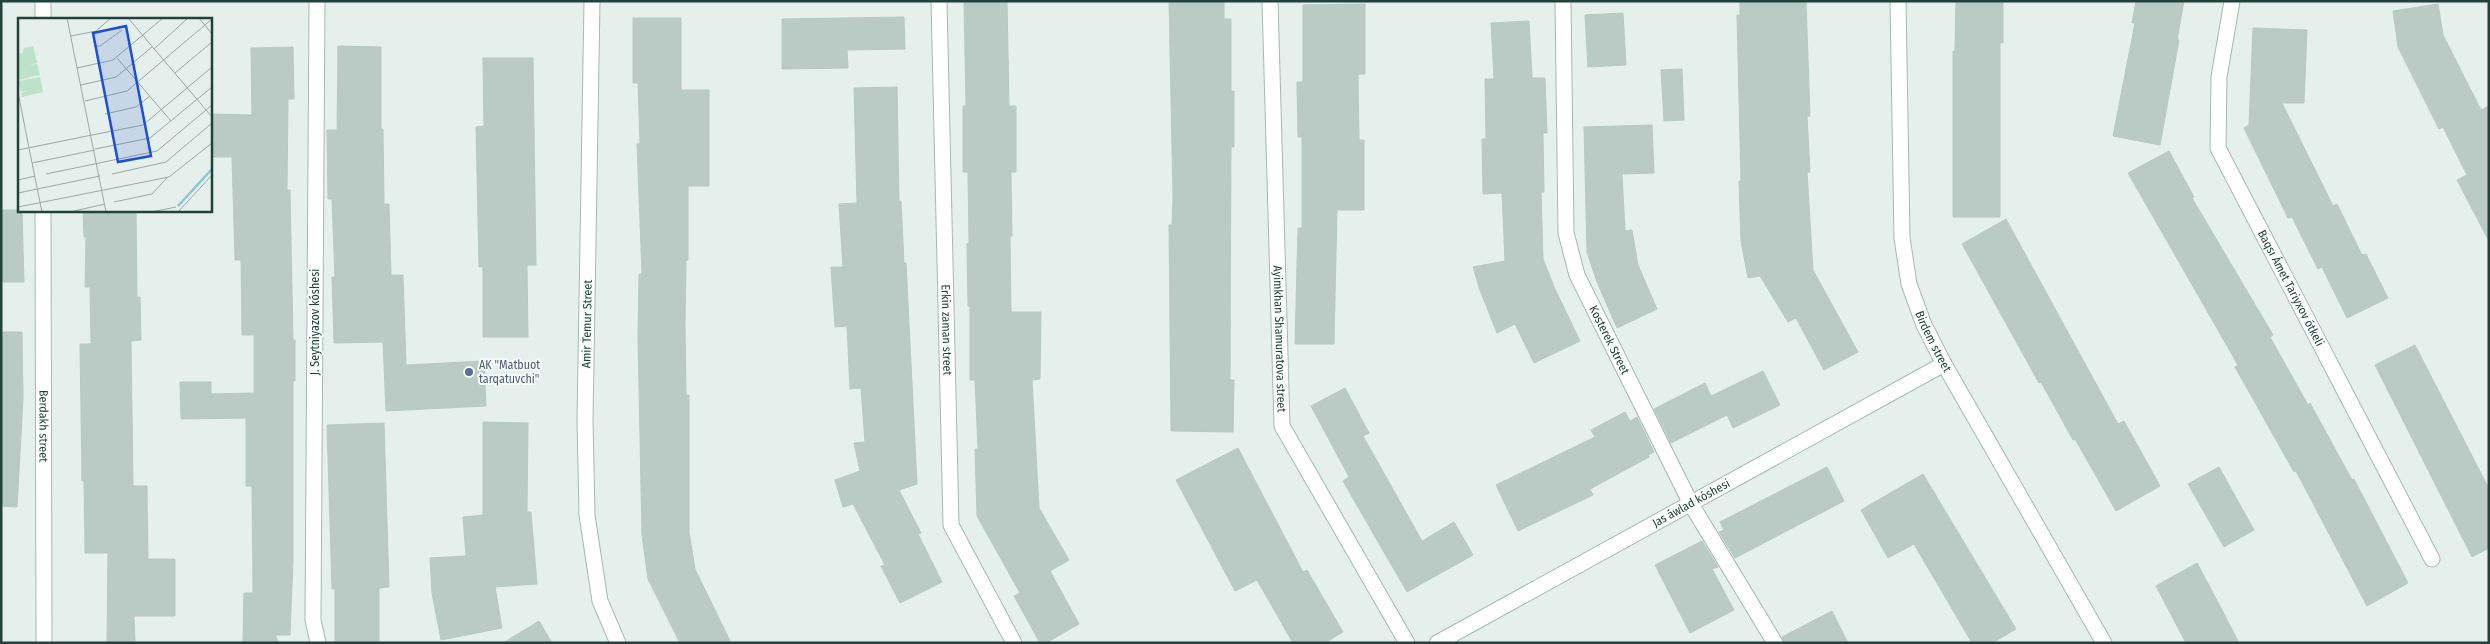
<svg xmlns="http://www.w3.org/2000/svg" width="2490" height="644" viewBox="0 0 2490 644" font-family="'Fira Sans Condensed',sans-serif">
  <rect width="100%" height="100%" fill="#e5efeb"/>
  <path fill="#bacac4" stroke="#b6cac3" d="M 964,1 L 1007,1 L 1009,106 L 1016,106 L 1016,172 L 1011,172 L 1012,236 L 1010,236 L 1011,312 L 1041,312 L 1040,379 L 1032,380 L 1039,508 L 1069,560 L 1050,571 L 1079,624 L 1046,643 L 1040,643 L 1014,596 L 1020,593 L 977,516 L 975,449 L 978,449 L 975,380 L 970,380 L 970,306 L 968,306 L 967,244 L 969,243 L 968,172 L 963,172 L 963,106 L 966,106 Z
    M 1169,1 L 1224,1 L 1224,19 L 1231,19 L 1231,91 L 1234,91 L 1234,147 L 1231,147 L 1230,380 L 1234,380 L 1233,432 L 1171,431 L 1169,225 L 1172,225 L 1173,197 Z
    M 1740,1 L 1806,1 L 1810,116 L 1807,116 L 1810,172 L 1807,172 L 1813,270 L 1858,352 L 1824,370 L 1796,318 L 1788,322 L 1760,276 L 1748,278 L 1741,241 L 1739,181 L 1741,181 L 1737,15 L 1740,15 Z
    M 1956,1 L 2003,1 L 2003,43 L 2000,43 L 2000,217 L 1953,217 L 1953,51 L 1955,51 Z
    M 2136,1 L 2184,1 L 2177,40 L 2179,40 L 2160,145 L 2113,136 L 2135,23 L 2132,23 Z
    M 1365,4 L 1365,74 L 1358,74 L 1359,140 L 1364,140 L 1364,210 L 1337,210 L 1334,344 L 1295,344 L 1298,228 L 1302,228 L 1302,137 L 1298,137 L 1297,82 L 1303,82 L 1303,5 Z
    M 2438,4 L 2443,35 L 2481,110 L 2489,106 L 2489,241 L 2457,180 L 2467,175 L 2443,127 L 2439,129 L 2398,47 L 2393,11 Z
    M 1623,13 L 1626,65 L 1588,67 L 1585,15 Z
    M 904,17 L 905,49 L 847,50 L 848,68 L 782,69 L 782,19 Z
    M 633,18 L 681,18 L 681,90 L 709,90 L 709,186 L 688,186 L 688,260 L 686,260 L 685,324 L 686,395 L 689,395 L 689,532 L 695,569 L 731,643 L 680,643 L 648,579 L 642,535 L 638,338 L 639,274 L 642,274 L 637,144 L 640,144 L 638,83 L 633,83 Z
    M 1529,21 L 1532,78 L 1545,78 L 1547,133 L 1543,133 L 1544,192 L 1541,192 L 1543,259 L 1555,289 L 1580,341 L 1534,363 L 1515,324 L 1497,333 L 1480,290 L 1473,267 L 1505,261 L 1502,193 L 1483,194 L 1482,139 L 1486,139 L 1485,79 L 1494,79 L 1491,23 Z
    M 2253,28 L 2307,30 L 2304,103 L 2282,103 L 2333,206 L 2337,204 L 2362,255 L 2366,254 L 2388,298 L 2347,318 L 2322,267 L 2318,269 L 2292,217 L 2288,218 L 2244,128 L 2249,125 Z
    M 338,46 L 381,47 L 381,129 L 383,129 L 384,204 L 389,204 L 391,275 L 403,275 L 406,365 L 484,361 L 486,406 L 386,411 L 383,342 L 334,343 L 332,277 L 335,277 L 332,199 L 328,199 L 327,130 L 337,130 Z
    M 293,47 L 294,99 L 288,99 L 287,190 L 290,190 L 293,340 L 295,340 L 295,381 L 293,381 L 293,560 L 290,635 L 275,635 L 279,643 L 243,643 L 244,593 L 253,593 L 252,486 L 246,486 L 246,418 L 181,419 L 180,382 L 211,382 L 211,394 L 254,393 L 254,335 L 242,335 L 241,260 L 235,260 L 232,157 L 212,157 L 212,114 L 252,115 L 251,48 Z
    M 483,58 L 533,58 L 536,265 L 527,265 L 528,337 L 483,337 L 483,267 L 479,267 L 476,127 L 484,126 Z
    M 1682,69 L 1684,120 L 1664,121 L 1661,70 Z
    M 897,87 L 899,201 L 901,201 L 904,263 L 906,263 L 917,484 L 899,490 L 921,533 L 918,534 L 942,582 L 900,603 L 881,566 L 885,565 L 853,504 L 843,507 L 835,480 L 860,471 L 854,443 L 865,442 L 861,388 L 850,389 L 847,326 L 835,327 L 831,267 L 843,267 L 839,204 L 857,203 L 854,88 Z
    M 1652,125 L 1654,173 L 1622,174 L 1625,231 L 1632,230 L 1638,265 L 1657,309 L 1617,328 L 1597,282 L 1587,252 L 1584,127 Z
    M 2169,151 L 2194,197 L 2192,198 L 2273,335 L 2270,337 L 2308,405 L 2310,403 L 2352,480 L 2354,479 L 2408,583 L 2367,606 L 2296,471 L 2294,472 L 2235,367 L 2238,365 L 2128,173 Z
    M 1,210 L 22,210 L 24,282 L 1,282 Z
    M 83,210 L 136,210 L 137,297 L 140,297 L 141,340 L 131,341 L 133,486 L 147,486 L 148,559 L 175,559 L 175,616 L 134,616 L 135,643 L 107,643 L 108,553 L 85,553 L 84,481 L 82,481 L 80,344 L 91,344 L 90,287 L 85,287 L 86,237 L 84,237 Z
    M 2006,219 L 2118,424 L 2124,421 L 2160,486 L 2116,511 L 2075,439 L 2073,440 L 2041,382 L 2039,383 L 1962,244 Z
    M 1,332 L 22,332 L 23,398 L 17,507 L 1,506 Z
    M 2415,345 L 2489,489 L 2489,548 L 2472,557 L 2375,365 Z
    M 1763,371 L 1780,405 L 1733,428 L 1727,415 L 1671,443 L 1654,409 L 1705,383 L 1711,396 Z
    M 1345,388 L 1369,433 L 1363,436 L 1422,541 L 1454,522 L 1473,555 L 1407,592 L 1343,481 L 1349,477 L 1311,406 Z
    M 1625,412 L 1630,421 L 1637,417 L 1654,452 L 1648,455 L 1649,457 L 1590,489 L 1593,495 L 1518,531 L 1496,485 L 1595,437 L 1591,430 Z
    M 483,422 L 528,423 L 527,512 L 531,512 L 537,584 L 495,587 L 502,628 L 441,640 L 432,593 L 430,558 L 466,556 L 463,517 L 483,515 Z
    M 384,423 L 389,587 L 379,588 L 379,643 L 335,643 L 335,589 L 332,589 L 327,425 Z
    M 1238,448 L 1303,572 L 1307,570 L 1343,632 L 1325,643 L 1293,643 L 1257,580 L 1235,591 L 1176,480 Z
    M 1827,467 L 1844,501 L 1735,558 L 1719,532 L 1724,530 L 1720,522 Z
    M 2219,467 L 2254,530 L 2224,547 L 2188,484 Z
    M 1923,474 L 2016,629 L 1992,643 L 1972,643 L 1914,544 L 1888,558 L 1861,510 Z
    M 1702,541 L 1718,567 L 1712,569 L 1734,610 L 1690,633 L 1655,565 Z
    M 2197,563 L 2222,610 L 2239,643 L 2186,643 L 2156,586 Z
    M 1832,611 L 1848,643 L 1784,643 L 1782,637 Z
    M 539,621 L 552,643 L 503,643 Z"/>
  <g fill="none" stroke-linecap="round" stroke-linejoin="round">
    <defs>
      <g id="minor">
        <path d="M 43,1 L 43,19"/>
        <path d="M 317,1 L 313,620 L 318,643"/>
        <path d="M 592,1 L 585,420 L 587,515 L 600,601 L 618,643"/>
        <path id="s1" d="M 939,1 L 951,525 L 1014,643"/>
        <path id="s2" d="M 1270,1 L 1282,426 L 1407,643"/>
        <path id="s3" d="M 1563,1 L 1566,233 L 1577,275 L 1691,504 L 1775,643"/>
        <path id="s4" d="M 1898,1 L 1902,238 L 1909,284 L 1924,325 L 1944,364 L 2104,643"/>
        <path id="s5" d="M 2232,1 L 2219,77 L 2218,148 L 2432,559"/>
        <path id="s6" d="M 43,210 L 44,643"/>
        <path id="s7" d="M 1437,643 L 1944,364"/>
      </g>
    </defs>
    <use href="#minor" stroke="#a7b8b3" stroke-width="17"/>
    <use href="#minor" stroke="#fff" stroke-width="15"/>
  </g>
  <circle fill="#5c6f8a" stroke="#f6fbf9" stroke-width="2" cx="469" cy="372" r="5"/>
  <g text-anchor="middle" stroke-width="4" stroke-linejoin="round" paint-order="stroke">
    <g font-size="12" fill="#22433c" stroke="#f6fbf9">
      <text dy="4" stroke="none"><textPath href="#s5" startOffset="306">Baqsı Ámet Tariyxov ótkeli</textPath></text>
      <text transform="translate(315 322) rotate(-90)" y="4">J. Seytniyazov kóshesi</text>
      <text transform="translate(587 324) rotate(-89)" y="4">Amir Temur Street</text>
      <text dy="4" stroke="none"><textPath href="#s1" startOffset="329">Erkin zaman street</textPath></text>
      <text dy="4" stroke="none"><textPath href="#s2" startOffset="338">Ayimkhan Shamuratova street</textPath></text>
      <text dy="4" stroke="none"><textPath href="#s3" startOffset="348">Kosterek Street</textPath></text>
      <text dy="4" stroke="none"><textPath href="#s4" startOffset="346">Birdem street</textPath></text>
      <text dy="4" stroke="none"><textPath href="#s6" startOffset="216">Berdakh street</textPath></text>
      <text dy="4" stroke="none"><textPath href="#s7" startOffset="290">Jas áwlad kóshesi</textPath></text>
    </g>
    <g font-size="12" fill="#4e5e75" stroke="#f6fbf9" text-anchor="start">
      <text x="479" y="369">AK "Matbuot<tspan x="479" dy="14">tarqatuvchi"</tspan></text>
    </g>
  </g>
  <g transform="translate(18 18)">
    <rect width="194" height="194" fill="#e5efeb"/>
    <path d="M 15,28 L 19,45 L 11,47 L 19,46 L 22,57 L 11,59 L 10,56 L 11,60 L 0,62 L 0,34 L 4,36 L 6,30 ZM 22,59 L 25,74 L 4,79 L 3,75 L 11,73 L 3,74 L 0,63 Z" fill="#bce2c9"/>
    <path fill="none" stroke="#89c7d8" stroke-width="2.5" d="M 160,188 L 194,151"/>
    <path fill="none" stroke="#97aaa5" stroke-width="1" d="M 49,0 L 88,194M 110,0 L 194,99M 181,0 L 194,16M 74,14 L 77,28 L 82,28 L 104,12M 53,18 L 78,13 L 93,0M 136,31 L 170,0M 99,40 L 153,103M 59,50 L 95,42 L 145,0M 157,55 L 194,24M 63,67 L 98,59 L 134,29M 0,74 L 11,130M 67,83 L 109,73 L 194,1M 87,96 L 118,89 L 132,78M 74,117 L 125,107 L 194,49M 11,130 L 24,194M 77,131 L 132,120 L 194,69M 0,132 L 74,117M 14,145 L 77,132M 28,156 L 139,133 L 194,87M 94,156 L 148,144 L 194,105M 0,162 L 17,158M 0,175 L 82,158M 96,184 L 134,176 L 149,160M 0,189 L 151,159 L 194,125M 52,194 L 87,186M 133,194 L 158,189M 160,194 L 194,157"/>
    <path fill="#1d4ed8" fill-opacity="0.15" stroke="#1d4ed8" stroke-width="2.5" d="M 108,8 L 133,138 L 100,144 L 75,15 Z"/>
    <rect width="194" height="194" fill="none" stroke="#22433c" stroke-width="2.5"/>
  </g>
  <rect width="2490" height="644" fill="none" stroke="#22433c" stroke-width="5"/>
</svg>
